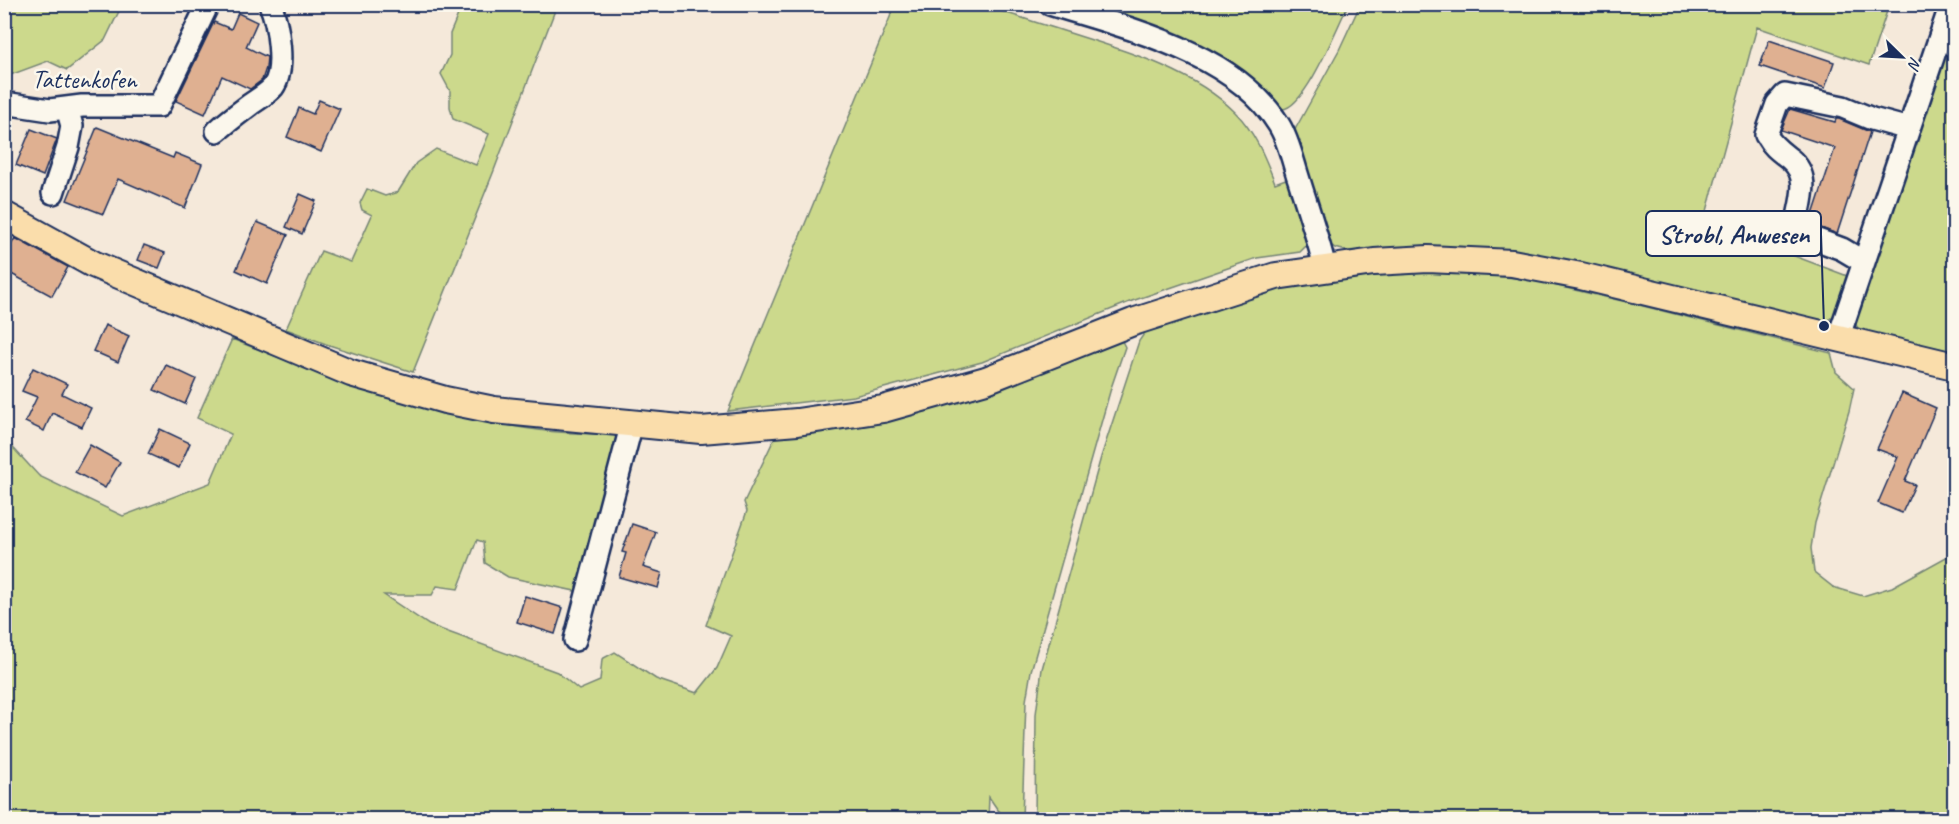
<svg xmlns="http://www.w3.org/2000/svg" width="1959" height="824" viewBox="0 0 1959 824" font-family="Caveat,sans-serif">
  <rect width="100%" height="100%" fill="#f5e9da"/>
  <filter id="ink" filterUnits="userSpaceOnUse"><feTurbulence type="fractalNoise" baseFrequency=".0167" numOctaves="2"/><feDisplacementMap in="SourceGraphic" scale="12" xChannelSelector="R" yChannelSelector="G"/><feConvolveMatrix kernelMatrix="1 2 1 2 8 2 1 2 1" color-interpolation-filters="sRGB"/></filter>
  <g filter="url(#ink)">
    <path fill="#ccd98c" stroke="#748475" stroke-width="1.5" d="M 5,4 L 122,4 L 122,5 L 105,40 L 67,70 L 48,61 L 5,77 Z
      M 462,5 L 557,5 L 493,173 L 413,372 L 326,344 L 286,329 L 321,251 L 351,262 L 372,215 L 362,210 L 360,203 L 367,189 L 385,196 L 398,192 L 416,163 L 436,149 L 476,165 L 489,134 L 453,119 L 450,107 L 450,91 L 441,74 L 450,55 L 450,34 Z
      M 895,5 C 918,5 955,1 977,5 C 1002,10 1026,20 1051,27 C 1112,47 1189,66 1235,112 C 1255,132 1265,157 1275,183 L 1291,177 L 1312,240 L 1300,252 L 1257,258 L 1132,301 L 982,362 L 854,396 L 728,411 Z
      M 1065,5 L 1348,5 C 1338,25 1305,109 1282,109 C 1275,109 1269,100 1264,95 Z
      M 1360,5 L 1889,5 L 1869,65 L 1757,27 L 1704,222 L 1850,277 C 1844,292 1840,322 1820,322 C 1711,295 1596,260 1484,249 C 1438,245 1392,247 1347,251 L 1335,248 L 1327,242 L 1292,135 L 1339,50 Z
      M 1954,13 L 1954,356 L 1859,330 L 1856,325 L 1855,317 Z
      M 1438,271 L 1527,279 L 1631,303 L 1831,353 L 1836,372 L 1854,388 L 1849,411 L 1815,523 L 1811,548 L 1814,572 L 1833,587 L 1863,596 L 1892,587 L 1950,555 L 1954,544 L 1954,819 L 1035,820 L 1036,714 L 1042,669 L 1101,457 L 1139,341 L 1146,331 C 1198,313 1251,293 1305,281 C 1349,272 1393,272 1438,271 Z
      M 232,339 C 333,380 437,418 546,431 C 569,433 592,434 614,435 L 618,438 L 580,592 L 508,577 L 485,563 L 483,542 L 477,540 L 458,589 L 437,586 L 432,595 L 384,595 L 429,625 L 557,672 L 579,690 L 600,681 L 602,659 L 615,652 L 656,679 L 697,693 L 717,668 L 731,636 L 706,625 L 747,511 L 744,502 L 776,435 L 858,426 L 928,411 L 1071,361 L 1122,341 L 1125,347 L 1111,388 L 1031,671 L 1026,701 L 1022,819 C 1001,819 1000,813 989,797 L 988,820 L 5,819 L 4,438 L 39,476 L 123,516 L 210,483 L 231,434 L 197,418 Z"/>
    <path fill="#dfb091" stroke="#1b2f5e" stroke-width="1.5" d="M 238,13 L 257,22 L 246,47 L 267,57 L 266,68 L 262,80 L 250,89 L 222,76 L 205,114 L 176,101 L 214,22 L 231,29 Z
      M 1769,40 L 1834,62 L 1825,88 L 1760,66 Z
      M 319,100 L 340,109 L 321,152 L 287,137 L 299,108 L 313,114 Z
      M 1790,109 L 1835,122 L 1836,119 L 1839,119 L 1870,132 L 1837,234 L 1810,224 L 1835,148 L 1781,130 Z
      M 97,127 L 173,158 L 175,153 L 202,164 L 185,208 L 118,179 L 103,214 L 67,200 Z
      M 31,129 L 57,139 L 43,176 L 16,165 Z
      M 300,194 L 316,201 L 302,234 L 286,227 Z
      M 257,222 L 288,235 L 267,284 L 236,270 Z
      M 15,238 L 68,267 L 52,296 L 4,270 L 4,257 Z
      M 144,245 L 165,253 L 159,268 L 138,260 Z
      M 105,325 L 129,336 L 118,362 L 93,351 Z
      M 166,365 L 196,379 L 185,404 L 154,390 Z
      M 33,368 L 67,384 L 62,394 L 91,408 L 82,427 L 52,413 L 44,431 L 25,422 L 37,397 L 22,391 Z
      M 1902,393 L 1936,408 L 1905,481 L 1915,485 L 1902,513 L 1878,503 L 1898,457 L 1877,449 Z
      M 160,429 L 190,443 L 179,468 L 148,454 Z
      M 90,445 L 120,462 L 105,488 L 75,472 Z
      M 632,524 L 656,532 L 643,567 L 662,573 L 658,588 L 619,577 L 626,553 L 622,552 Z
      M 525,596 L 563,608 L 555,634 L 517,622 Z"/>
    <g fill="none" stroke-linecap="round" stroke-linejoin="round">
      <defs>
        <path id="minor" d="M 1050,4 C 1126,28 1234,52 1279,125 C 1289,141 1293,162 1299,180 C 1308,209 1318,238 1325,268
          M 4,103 L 50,110 L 82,106 L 159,106 L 208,4
          M 217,131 C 228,121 239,113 251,104 C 258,99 267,94 273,87 C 286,70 278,23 270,4
          M 53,193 L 68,147 L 72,126 L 67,108
          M 1864,262 L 1842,249 L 1799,233 L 1796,227 C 1800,202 1812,177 1790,159 C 1781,152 1772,146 1766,135 L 1777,104 L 1785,95 L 1843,107 L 1872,119 L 1909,129
          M 1838,339 L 1951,4
          M 575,640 L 632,423"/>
        <path id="major" d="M 4,215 L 93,264 L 351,373 L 445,400 L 494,410 L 701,430 L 797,422 L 883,409 L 986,380 L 1133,322 L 1276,276 L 1374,262 L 1428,259 L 1512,263 L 1581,276 L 1954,366"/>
      </defs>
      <use href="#minor" stroke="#1b2f5e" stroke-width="26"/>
      <use href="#major" stroke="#1b2f5e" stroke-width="30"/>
      <use href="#minor" stroke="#fbf7ec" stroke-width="21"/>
      <use href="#major" stroke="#faddab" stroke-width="26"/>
    </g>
  </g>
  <g text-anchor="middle" stroke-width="5" stroke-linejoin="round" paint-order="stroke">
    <g font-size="26" fill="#1b2f5e" stroke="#fbf7ec">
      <text x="84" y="88">Tattenkofen</text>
    </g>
  </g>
  <path fill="none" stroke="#1b2f5e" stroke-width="2" d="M1824 326L1821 234"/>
  <circle fill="#1b2f5e" stroke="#fbf7ec" stroke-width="2" cx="1824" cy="326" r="6"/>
  <rect fill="#fbf7ec" stroke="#1b2f5e" stroke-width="2" x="1646" y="211" width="175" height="45" rx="6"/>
  <g font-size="27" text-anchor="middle" font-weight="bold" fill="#1b2f5e">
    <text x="1734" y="243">Strobl, Anwesen</text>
  </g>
  <rect width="1959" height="824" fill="none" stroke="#fbf7ec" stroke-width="24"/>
  <rect x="12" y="12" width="1935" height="800" fill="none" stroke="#1b2f5e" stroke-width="2" filter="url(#ink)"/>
  <g transform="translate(1902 57) rotate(114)" stroke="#fbf7ec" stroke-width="4.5" paint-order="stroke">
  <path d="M0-4.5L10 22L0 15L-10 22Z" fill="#1b2f5e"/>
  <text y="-9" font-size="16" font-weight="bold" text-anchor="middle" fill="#1b2f5e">N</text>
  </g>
</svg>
